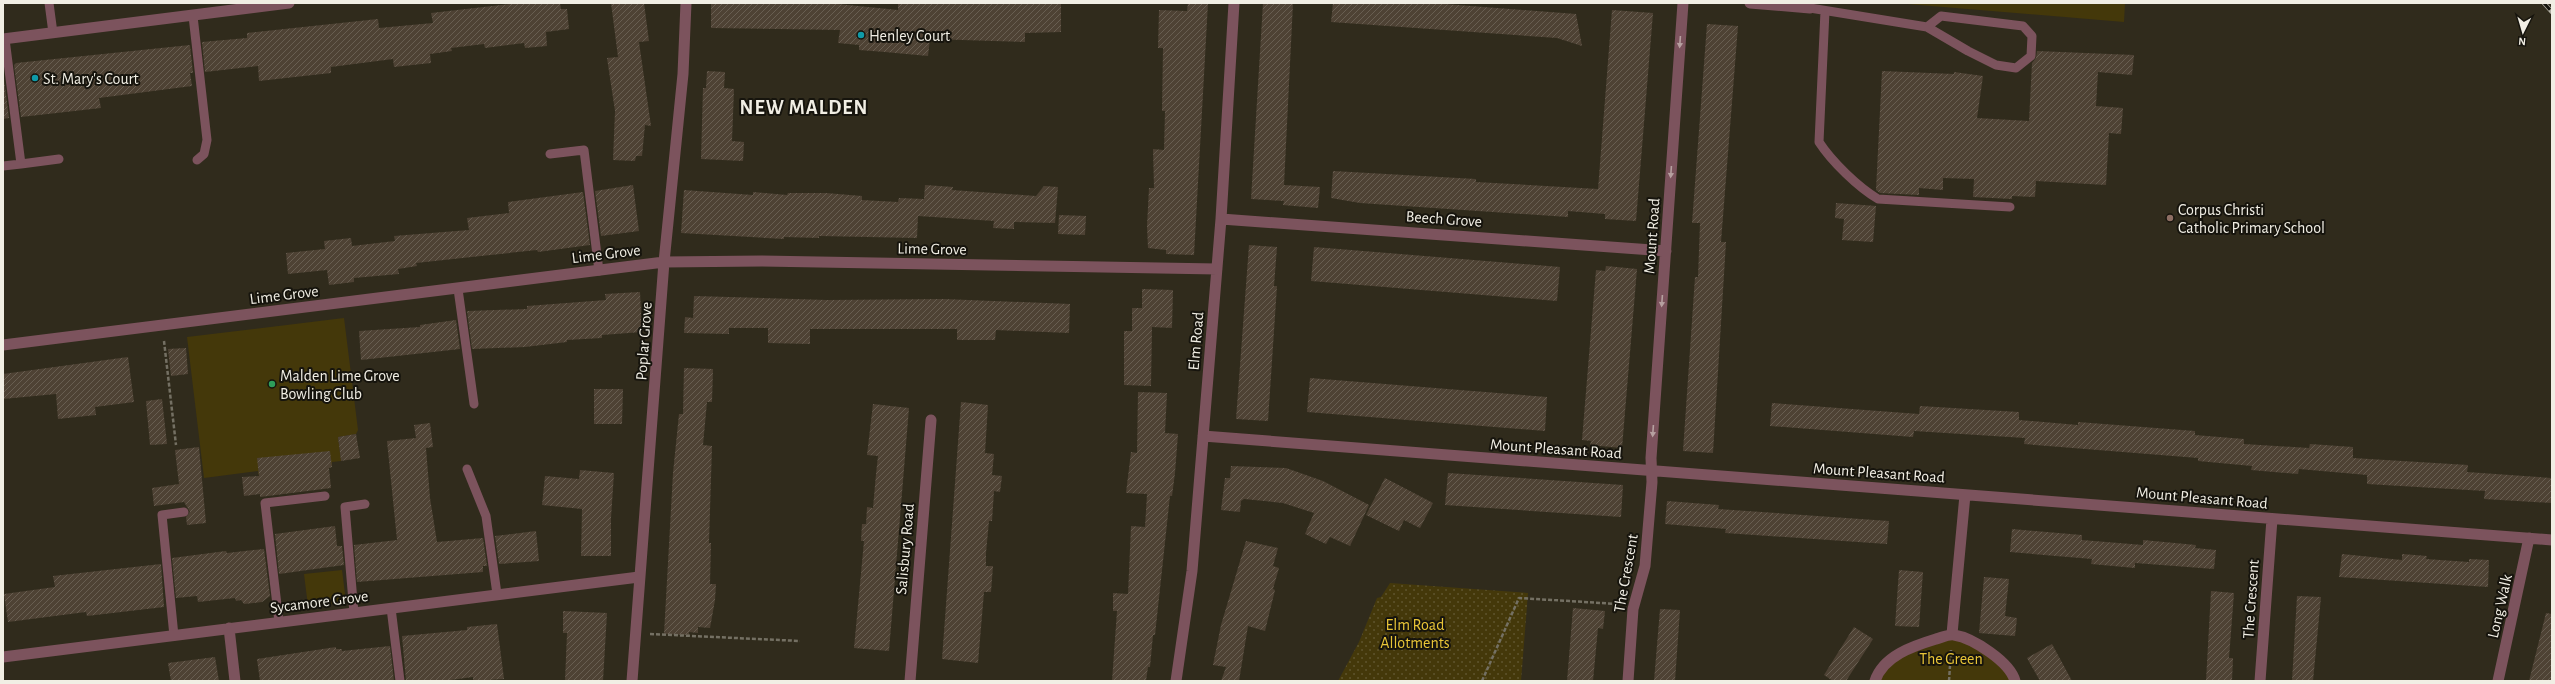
<svg xmlns="http://www.w3.org/2000/svg" width="2555" height="684" viewBox="0 0 2555 684" font-family="'Alegreya Sans',sans-serif">
  <defs>
    <pattern id="garden-dots" width="8" height="8" patternUnits="userSpaceOnUse"><rect width="8" height="8" fill="#44380a"/><path d="M2 2h.1M6 6h.1" fill="none" stroke="#5f552e" stroke-width="1.8" stroke-linecap="round"/></pattern>
    <pattern id="building-hatch" width="6" height="6" patternUnits="userSpaceOnUse"><rect width="6" height="6" fill="#4e4234"/><path d="M-1 1l2-2M0 6l6-6M5 7l2-2" fill="none" stroke="#685e51"/></pattern>
  </defs>
  <rect width="100%" height="100%" fill="#302b1c"/>
  <path fill="#44380a" d="M 1895,3 L 2125,3 L 2124,22 Z
    M 344,318 L 358,430 L 356,434 L 338,437 L 341,461 L 332,462 L 332,467 L 259,476 L 258,471 L 204,478 L 187,337 Z
    M 342,570 L 346,602 L 308,606 L 304,574 Z
    M 1952,634 L 1981,645 L 2015,681 L 1875,681 L 1908,647 Z"/>
  <path fill="url(#garden-dots)" d="M 1390,583 L 1528,593 L 1521,681 L 1338,681 L 1359,642 L 1377,598 L 1381,597 Z"/>
  <path fill="url(#building-hatch)" d="M 519,3 L 560,3 L 561,9 L 567,9 L 569,29 L 546,32 L 547,46 L 525,48 L 524,43 L 485,48 L 484,44 L 451,48 L 452,51 L 430,54 L 431,63 L 394,67 L 393,59 L 331,67 L 331,73 L 259,81 L 258,66 L 205,72 L 202,42 L 247,38 L 247,33 L 378,19 L 379,28 L 433,23 L 431,13 Z
    M 611,3 L 644,3 L 649,41 L 639,42 L 651,126 L 645,125 L 642,156 L 636,156 L 635,161 L 613,160 L 615,111 L 607,58 L 618,57 Z
    M 711,3 L 828,3 L 898,10 L 898,3 L 1061,3 L 1061,32 L 1025,33 L 1025,42 L 930,39 L 928,56 L 885,52 L 859,50 L 859,45 L 838,43 L 840,30 L 711,28 Z
    M 1188,3 L 1208,3 L 1194,255 L 1166,254 L 1166,250 L 1148,248 L 1147,226 L 1149,188 L 1154,188 L 1153,149 L 1164,150 L 1165,111 L 1162,111 L 1163,48 L 1158,48 L 1159,10 L 1187,11 Z
    M 1263,3 L 1293,3 L 1284,185 L 1320,187 L 1318,208 L 1283,205 L 1284,201 L 1251,199 Z
    M 1333,3 L 1432,3 L 1576,14 L 1582,46 L 1557,38 L 1331,22 Z
    M 1612,10 L 1653,13 L 1636,221 L 1605,219 L 1605,214 L 1568,211 L 1568,217 L 1360,203 L 1331,198 L 1333,171 L 1476,179 L 1476,182 L 1598,189 Z
    M 1707,24 L 1738,26 L 1721,242 L 1726,242 L 1713,453 L 1683,451 L 1695,277 L 1698,277 L 1700,223 L 1692,223 Z
    M 190,45 L 193,73 L 190,73 L 192,86 L 99,98 L 101,108 L 21,117 L 14,65 L 16,63 Z
    M 2037,51 L 2134,55 L 2132,75 L 2098,72 L 2096,106 L 2123,108 L 2121,134 L 2109,133 L 2106,185 L 2036,181 L 2035,197 L 2012,196 L 2012,199 L 1973,197 L 1974,179 L 1943,178 L 1943,190 L 1919,188 L 1919,195 L 1880,193 L 1876,190 L 1882,71 L 1954,74 L 1954,72 L 1983,76 L 1977,118 L 2029,121 L 2032,63 L 2036,58 Z
    M 3,71 L 9,118 L 3,119 Z
    M 707,71 L 725,72 L 724,88 L 734,89 L 732,141 L 744,142 L 743,161 L 701,159 L 703,88 L 706,88 Z
    M 633,185 L 639,231 L 601,236 L 595,191 Z
    M 925,185 L 953,187 L 952,190 L 1036,196 L 1044,186 L 1058,187 L 1055,223 L 1014,222 L 1014,229 L 993,228 L 994,221 L 918,216 L 917,238 L 819,236 L 819,238 L 784,237 L 784,239 L 681,233 L 684,190 L 753,195 L 753,192 L 787,195 L 788,193 L 826,193 L 862,196 L 862,200 L 898,202 L 899,198 L 924,199 Z
    M 583,192 L 590,245 L 538,252 L 537,250 L 416,263 L 417,266 L 398,269 L 399,274 L 354,278 L 354,282 L 329,285 L 327,270 L 288,274 L 286,253 L 325,249 L 324,241 L 351,238 L 352,246 L 395,241 L 394,236 L 469,230 L 467,218 L 509,213 L 508,202 Z
    M 1836,203 L 1876,206 L 1873,242 L 1842,240 L 1844,219 L 1835,218 Z
    M 1059,215 L 1086,216 L 1085,235 L 1058,234 Z
    M 1249,245 L 1277,247 L 1274,286 L 1277,286 L 1268,421 L 1236,419 Z
    M 1314,247 L 1560,267 L 1557,301 L 1311,281 Z
    M 1606,266 L 1637,269 L 1622,448 L 1590,445 L 1591,441 L 1582,440 L 1596,270 L 1605,271 Z
    M 1142,289 L 1173,290 L 1172,328 L 1152,327 L 1151,386 L 1124,385 L 1124,331 L 1132,331 L 1132,308 L 1142,308 Z
    M 640,292 L 642,332 L 602,335 L 602,338 L 567,340 L 567,342 L 525,347 L 472,349 L 467,311 L 527,309 L 527,306 L 606,300 L 605,294 Z
    M 694,296 L 827,300 L 944,299 L 1070,304 L 1069,333 L 996,330 L 995,340 L 957,340 L 957,329 L 810,329 L 810,344 L 768,343 L 768,328 L 729,328 L 729,334 L 684,333 L 685,317 L 693,318 Z
    M 456,320 L 460,349 L 361,360 L 359,331 L 420,327 L 420,325 Z
    M 186,348 L 188,374 L 171,376 L 168,349 Z
    M 128,357 L 134,402 L 95,407 L 96,415 L 58,419 L 56,394 L 3,399 L 3,374 Z
    M 684,368 L 713,369 L 712,402 L 707,402 L 703,445 L 712,446 L 709,543 L 711,543 L 710,584 L 716,584 L 715,600 L 710,628 L 698,627 L 698,633 L 689,632 L 689,635 L 664,634 L 673,473 L 679,414 L 683,414 Z
    M 1310,378 L 1547,397 L 1545,431 L 1307,412 Z
    M 594,389 L 623,389 L 622,424 L 594,424 Z
    M 1138,392 L 1167,393 L 1165,433 L 1178,434 L 1175,473 L 1172,496 L 1170,496 L 1155,635 L 1153,635 L 1150,667 L 1148,667 L 1146,681 L 1112,681 L 1117,611 L 1113,611 L 1113,593 L 1128,594 L 1131,526 L 1145,527 L 1147,494 L 1126,493 L 1131,452 L 1137,453 Z
    M 162,399 L 167,444 L 150,445 L 146,401 Z
    M 961,402 L 988,405 L 985,453 L 994,454 L 992,475 L 1002,476 L 1000,492 L 994,491 L 992,521 L 989,521 L 986,553 L 986,566 L 993,566 L 991,592 L 984,592 L 978,663 L 942,659 Z
    M 1772,403 L 1919,414 L 1920,406 L 2019,412 L 2019,420 L 2078,425 L 2078,422 L 2195,431 L 2195,435 L 2244,439 L 2244,444 L 2309,448 L 2310,444 L 2353,447 L 2353,458 L 2468,465 L 2467,472 L 2552,478 L 2552,503 L 2484,499 L 2485,491 L 2367,484 L 2367,475 L 2299,469 L 2298,474 L 2251,470 L 2252,466 L 2198,461 L 2198,458 L 2024,444 L 2025,438 L 1914,431 L 1913,437 L 1770,426 Z
    M 873,404 L 909,408 L 889,651 L 854,648 L 864,541 L 861,541 L 862,524 L 866,524 L 867,507 L 873,508 L 876,474 L 878,456 L 867,455 Z
    M 430,423 L 433,447 L 426,448 L 430,498 L 437,542 L 483,538 L 487,566 L 483,566 L 483,572 L 357,582 L 354,545 L 397,540 L 387,441 L 416,438 L 414,425 Z
    M 356,434 L 360,458 L 341,461 L 338,437 Z
    M 199,447 L 206,523 L 187,525 L 186,517 L 190,512 L 184,502 L 154,506 L 152,488 L 179,484 L 175,450 Z
    M 330,451 L 332,467 L 329,468 L 331,488 L 260,497 L 260,494 L 244,496 L 242,477 L 259,476 L 257,458 Z
    M 1231,466 L 1286,468 L 1323,481 L 1369,505 L 1350,546 L 1330,537 L 1326,544 L 1305,534 L 1314,513 L 1283,503 L 1244,499 L 1241,501 L 1240,512 L 1221,510 L 1225,478 L 1230,478 Z
    M 580,470 L 614,473 L 611,518 L 611,556 L 581,556 L 582,509 L 542,505 L 545,476 L 579,479 Z
    M 1448,473 L 1623,485 L 1621,517 L 1445,505 Z
    M 1385,478 L 1433,503 L 1420,528 L 1404,520 L 1399,531 L 1366,515 Z
    M 1667,501 L 1719,505 L 1718,509 L 1889,521 L 1887,544 L 1725,533 L 1726,529 L 1665,524 Z
    M 335,526 L 337,546 L 342,546 L 344,565 L 279,574 L 275,534 Z
    M 2012,529 L 2082,535 L 2082,540 L 2143,545 L 2143,540 L 2196,545 L 2195,548 L 2216,550 L 2214,569 L 2135,563 L 2135,568 L 2091,564 L 2092,559 L 2010,552 Z
    M 536,531 L 539,561 L 499,564 L 495,536 Z
    M 1246,541 L 1278,548 L 1273,566 L 1279,568 L 1273,589 L 1275,590 L 1265,631 L 1248,626 L 1239,681 L 1221,681 L 1226,667 L 1213,665 L 1221,625 Z
    M 264,549 L 270,596 L 262,602 L 244,604 L 241,600 L 236,601 L 235,598 L 198,602 L 197,596 L 176,598 L 172,558 L 226,551 L 227,553 Z
    M 2342,554 L 2402,560 L 2402,554 L 2427,556 L 2426,559 L 2469,562 L 2469,559 L 2489,560 L 2488,587 L 2339,577 Z
    M 161,564 L 164,607 L 87,616 L 86,612 L 8,622 L 4,594 L 55,587 L 53,576 Z
    M 1899,570 L 1923,572 L 1919,627 L 1895,626 Z
    M 1984,577 L 2009,579 L 2005,616 L 2017,618 L 2015,636 L 1979,633 Z
    M 2211,591 L 2234,593 L 2229,658 L 2233,658 L 2232,681 L 2206,681 Z
    M 2297,596 L 2321,597 L 2313,681 L 2292,681 Z
    M 1573,608 L 1605,611 L 1603,629 L 1598,628 L 1593,681 L 1567,681 Z
    M 1660,609 L 1680,610 L 1675,681 L 1654,681 Z
    M 563,611 L 607,613 L 603,681 L 565,681 L 567,633 L 563,633 Z
    M 2546,613 L 2552,614 L 2552,681 L 2529,681 Z
    M 497,624 L 504,679 L 473,681 L 473,677 L 443,681 L 406,681 L 402,636 L 467,630 L 467,627 Z
    M 1854,627 L 1873,639 L 1846,681 L 1833,681 L 1824,675 Z
    M 2052,644 L 2072,681 L 2040,681 L 2027,658 Z
    M 390,646 L 394,681 L 260,681 L 257,659 L 336,647 L 336,649 L 342,649 L 342,651 Z
    M 215,657 L 219,681 L 171,681 L 168,663 Z"/>
  <g fill="none" stroke-linecap="round" stroke-linejoin="round">
    <path stroke="#747063" stroke-width="2.5" stroke-dasharray="4 2" stroke-linecap="butt" d="M 164,341 L 176,445
      M 650,634 L 800,641
      M 1482,681 L 1519,598 L 1618,604
      M 1949,681 L 1951,650"/>
    <path stroke="#7c535d" stroke-width="9" d="M 49,3 L 53,33
      M 1810,8 L 1927,27 L 1968,51 L 1996,65 L 2016,68 L 2031,56 L 2032,36 L 2023,26 L 1941,16 L 1927,27
      M 1825,11 L 1819,142 C 1832,162 1858,187 1878,199 L 2010,207
      M 193,16 L 207,140 L 204,154 L 197,160
      M 550,154 L 584,150 L 599,271
      M 21,164 L 59,159
      M 3,166 L 21,164 L 5,39
      M 458,289 L 474,404
      M 467,469 L 486,516 L 497,594
      M 391,608 L 400,681
      M 354,613 L 345,507 L 365,504
      M 279,622 L 265,503 L 325,496
      M 174,636 L 162,515 L 184,512"/>
    <path stroke="#7c535d" stroke-width="11" d="M 1750,3 L 1810,8
      M 3,39 L 289,3
      M 1221,219 L 1666,251
      M 3,345 L 664,262 L 762,261 L 1217,269
      M 1203,436 L 2552,540
      M 229,628 L 235,681
      M 1952,634 L 1965,495
      M 3,657 L 639,577
      M 632,681 L 664,262 L 683,74 L 686,3
      M 910,681 L 931,420
      M 1176,681 L 1192,571 L 1221,219 L 1234,3
      M 1628,681 L 1633,609 L 1645,566 L 1652,482 L 1651,458 L 1683,3
      M 1875,681 C 1883,656 1913,646 1936,639 C 1941,638 1948,634 1954,635 C 1973,638 2010,662 2015,681
      M 2260,681 L 2272,519
      M 2498,681 L 2529,538"/>
    <defs>
      <path id="rail" d="M 2544,3 L 2552,12"/>
    </defs>
    <use href="#rail" stroke="#b2afa3" stroke-width="4.5"/>
    <use href="#rail" stroke="#16140d" stroke-width="3" stroke-dasharray="9" stroke-linecap="butt"/>
  </g>
  <defs><path id="oneway-solid" d="M-6-.8H1V-3.2L6.5 0L1 3.2V.8H-6Z"/></defs>
  <g fill="#b6a0a0">
    <use href="#oneway-solid" transform="translate(1680 42) rotate(94)"/>
    <use href="#oneway-solid" transform="translate(1671 172) rotate(94)"/>
    <use href="#oneway-solid" transform="translate(1662 301) rotate(94)"/>
    <use href="#oneway-solid" transform="translate(1653 431) rotate(94)"/>
  </g>
  <g fill="#0f9aa8" stroke="#16140d" stroke-width="1.5">
    <circle cx="861" cy="35" r="4"/>
    <circle cx="35" cy="78" r="4"/>
  </g>
  <circle fill="#8d6e63" stroke="#16140d" stroke-width="1.5" cx="2170" cy="218" r="4"/>
  <circle fill="#2e9e5b" stroke="#16140d" stroke-width="1.5" cx="272" cy="384" r="4"/>
  <g text-anchor="middle" stroke-width="4" stroke-linejoin="round" paint-order="stroke">
    <g font-size="16" fill="#f1eee4" stroke="#16140d" text-anchor="start">
      <text x="869" y="41">Henley Court</text>
      <text x="43" y="84">St. Mary's Court</text>
      <text x="2178" y="215">Corpus Christi<tspan x="2178" dy="18">Catholic Primary School</tspan></text>
      <text x="280" y="381">Malden Lime Grove<tspan x="280" dy="18">Bowling Club</tspan></text>
    </g>
    <g font-size="16" fill="#f1eee4" stroke="#16140d">
      <text transform="translate(1444 218) rotate(4)" y="6">Beech Grove</text>
      <text transform="translate(1651 236) rotate(-86)" y="6">Mount Road</text>
      <text transform="translate(932 248) rotate(1)" y="6">Lime Grove</text>
      <text transform="translate(606 253) rotate(-7)" y="6">Lime Grove</text>
      <text transform="translate(284 294) rotate(-7)" y="6">Lime Grove</text>
      <text transform="translate(643 341) rotate(-86)" y="6">Poplar Grove</text>
      <text transform="translate(1195 341) rotate(-85)" y="6">Elm Road</text>
      <text transform="translate(1556 448) rotate(4)" y="6">Mount Pleasant Road</text>
      <text transform="translate(1879 472) rotate(4)" y="6">Mount Pleasant Road</text>
      <text transform="translate(2202 497) rotate(5)" y="6">Mount Pleasant Road</text>
      <text transform="translate(904 549) rotate(-85)" y="6">Salisbury Road</text>
      <text transform="translate(1625 573) rotate(-80)" y="6">The Crescent</text>
      <text transform="translate(2250 599) rotate(-86)" y="6">The Crescent</text>
      <text transform="translate(319 601) rotate(-7)" y="6">Sycamore Grove</text>
      <text transform="translate(2499 606) rotate(-77)" y="6">Long Walk</text>
    </g>
    <g font-size="16" fill="#e9c537" stroke="#16140d">
      <text x="1415" y="630">Elm Road<tspan x="1415" dy="18">Allotments</tspan></text>
      <text x="1951" y="664">The Green</text>
    </g>
    <g font-size="20" font-weight="bold" letter-spacing="1" fill="#f1eee4" stroke="#16140d">
      <text x="804" y="114">NEW MALDEN</text>
    </g>
  </g>
  <rect width="2555" height="684" fill="none" stroke="#f1eee4" stroke-width="8"/>
  <g transform="translate(2523 32) rotate(185)" stroke="#16140d" stroke-width="3" paint-order="stroke">
  <path d="M0-3L7 15L0 10L-7 15Z" fill="#f1eee4"/>
  <text y="-6" font-size="11" font-weight="bold" text-anchor="middle" fill="#f1eee4">N</text>
  </g>
</svg>
